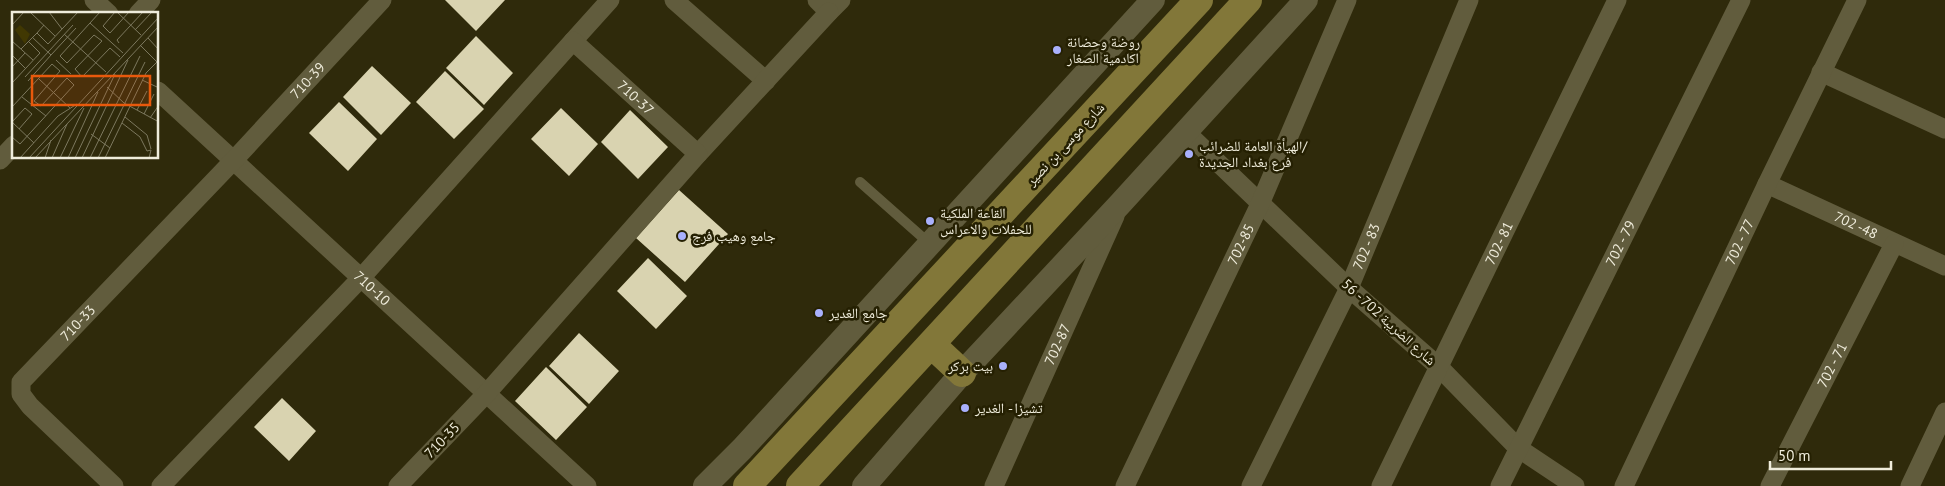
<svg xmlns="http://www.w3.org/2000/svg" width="1945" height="486" viewBox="0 0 1945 486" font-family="'PT Sans','Noto Naskh Arabic',sans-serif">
  <rect width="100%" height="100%" fill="#2f2a0b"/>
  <path fill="#d9d3b0" d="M 445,0 L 505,0 L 476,31 Z
    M 476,36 L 513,73 L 484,105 L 446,68 Z
    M 372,66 L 411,103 L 381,135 L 343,97 Z
    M 445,71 L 484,109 L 454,139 L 416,102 Z
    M 339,102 L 377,139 L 348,171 L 309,133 Z
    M 561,108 L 598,144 L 569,176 L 531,139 Z
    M 630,110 L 668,147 L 638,179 L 601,142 Z
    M 679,190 L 728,234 L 685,282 L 636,238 Z
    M 648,258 L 687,296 L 656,329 L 617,291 Z
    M 579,333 L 619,371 L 589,404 L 549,366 Z
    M 546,367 L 587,407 L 556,440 L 515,401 Z
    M 282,398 L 316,431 L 289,461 L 254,427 Z"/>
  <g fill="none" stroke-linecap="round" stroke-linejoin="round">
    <path stroke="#615c3d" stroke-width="10" d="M 860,182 L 930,244"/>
    <g stroke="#615c3d" stroke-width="19">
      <path d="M 94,0 L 109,14"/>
      <path d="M 674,0 L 766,81"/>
      <path d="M 817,0 L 829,12 L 841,0"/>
      <path d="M 138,14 L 151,0"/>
      <path d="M 573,41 L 610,0"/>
      <path d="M 1821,72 L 1945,129"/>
      <path id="s1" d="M 158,91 L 587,486"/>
      <path d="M 1185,131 L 1349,288 L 1439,367 L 1518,448 L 1575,486"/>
      <path d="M 698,154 L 829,12"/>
      <path d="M 0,160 L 14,145"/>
      <path id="s2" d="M 1767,184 L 1945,266"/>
      <path id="s3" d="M 114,486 L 30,406 L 21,394 L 21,382 L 233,161 L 382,0"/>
      <path id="s4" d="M 161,486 L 361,278 L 573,41 L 698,154 L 486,394 L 398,486"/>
      <path id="s5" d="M 994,486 L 1115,216"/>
      <path id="s6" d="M 1125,486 L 1260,204 L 1347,0"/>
      <path id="s7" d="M 1251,486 L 1349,288 L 1469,0"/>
      <path id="s8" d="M 1381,486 L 1617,0"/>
      <path id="s9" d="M 1500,486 L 1741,0"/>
      <path id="s10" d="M 1624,486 L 1767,184 L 1857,0"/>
      <path id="s11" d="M 1770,486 L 1894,244"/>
      <path d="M 1910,486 L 1945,412"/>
    </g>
    <path stroke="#615c3d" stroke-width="24" d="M 705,486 L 742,449 L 1153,0
      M 864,486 L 962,373 L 1120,204 L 1306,0"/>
    <path stroke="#827739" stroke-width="28" d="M 931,344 L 962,373
      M 747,486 L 1199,0
      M 800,486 L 1248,0"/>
  </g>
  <g fill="#a9b0fc" stroke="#252002" stroke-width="2">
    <circle cx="1057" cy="50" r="5"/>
    <circle cx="1189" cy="154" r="5"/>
    <circle cx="930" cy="221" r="5"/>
    <circle cx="682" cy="236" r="5"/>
    <circle cx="819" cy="313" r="5"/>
    <circle cx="1003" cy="366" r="5"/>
    <circle cx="965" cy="408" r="5"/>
  </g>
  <g text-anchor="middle" stroke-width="5" stroke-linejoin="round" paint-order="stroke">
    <g font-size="14" fill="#efecdb" stroke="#252002" text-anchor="start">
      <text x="1067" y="47">روضة وحضانة<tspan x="1067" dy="16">اكادمية الصغار</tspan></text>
      <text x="1199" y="151">الهيأة العامة للضرائب/<tspan x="1199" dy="16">فرع بغداد الجديدة</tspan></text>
      <text x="940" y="218">القاعة الملكية<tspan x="940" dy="16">للحفلات والاعراس</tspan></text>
      <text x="692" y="241">جامع وهيب فرج</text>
      <text x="829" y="318">جامع الغدير</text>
      <text x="993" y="371" text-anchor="end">بيت بركر</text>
      <text x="975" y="413">تشيزا - الغدير</text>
    </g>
    <g font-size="14" fill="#efecdb" stroke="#252002">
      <text dy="5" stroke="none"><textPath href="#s3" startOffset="559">710-39</textPath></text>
      <text dy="5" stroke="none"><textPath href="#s4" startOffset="691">710-37</textPath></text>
      <text transform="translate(1065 144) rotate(-47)" y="5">شارع موسى بن نصير</text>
      <text dy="5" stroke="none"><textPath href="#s2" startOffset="98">702 -48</textPath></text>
      <text dy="5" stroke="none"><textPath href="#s10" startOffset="270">702 - 77</textPath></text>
      <text dy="5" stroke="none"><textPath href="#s8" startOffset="270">702- 81</textPath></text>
      <text dy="5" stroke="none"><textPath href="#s9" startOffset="271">702 - 79</textPath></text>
      <text dy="5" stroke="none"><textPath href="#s6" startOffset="268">702-85</textPath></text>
      <text dy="5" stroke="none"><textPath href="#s7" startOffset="266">702 - 83</textPath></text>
      <text dy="5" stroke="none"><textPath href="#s1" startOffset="291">710-10</textPath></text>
      <text transform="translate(1389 322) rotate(42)" y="5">شارع الضريبة 702 - 56</text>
      <text dy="5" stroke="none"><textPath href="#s3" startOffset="225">710-33</textPath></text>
      <text dy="5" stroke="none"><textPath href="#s5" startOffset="155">702-87</textPath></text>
      <text dy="5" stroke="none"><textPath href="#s11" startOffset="136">702 - 71</textPath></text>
      <text transform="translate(442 440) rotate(-46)" y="5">710-35</text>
    </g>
  </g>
  <g transform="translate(12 12)">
    <rect width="146" height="146" fill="#2f2a0b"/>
    <path d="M 8,13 L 18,22 L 13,32 L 3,18 Z" fill="#413802"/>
    <path fill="none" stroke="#7c785e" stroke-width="1" d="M 18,0 L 43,24M 37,0 L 50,17M 88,0 L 48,44 L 55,51 L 82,23 L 90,29 L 63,57 L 70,65 L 98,36 L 108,45M 103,0 L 91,14 L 98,21 L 117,0M 105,0 L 129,23M 78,11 L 111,41M 0,13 L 12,0M 32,13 L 25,21 L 36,32 L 66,0M 123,18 L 140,0M 52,22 L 94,60M 136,26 L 147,38M 0,29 L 21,48M 107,31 L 105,28 L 131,0M 128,33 L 147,52M 9,37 L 25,21M 0,43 L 13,56M 39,43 L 64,16M 44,48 L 59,62M 0,55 L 13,41M 147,58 L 147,90M 13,65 L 61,13M 27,67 L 58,96M 130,68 L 145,75M 16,69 L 39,43 L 20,25M 0,71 L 28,41 L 16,29M 95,75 L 112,91 L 147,110M 10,85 L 34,104M 0,95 L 40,52 L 48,59 L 22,89 L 29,94 L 55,66 L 62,73 L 8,132 L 0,125M 125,98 L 135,79M 132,102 L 142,82M 113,105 L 135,123 L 139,137M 138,106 L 147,93M 0,110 L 13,96 L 20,102 L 7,117M 0,110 L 22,131M 110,111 L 128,125 L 135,139 L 139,138 L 137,146M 79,122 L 98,136M 8,146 L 46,104 L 65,92M 17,146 L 147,5M 23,146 L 147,14M 33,146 L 39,128M 40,146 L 55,112M 48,146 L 72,96M 56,146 L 86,80M 63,146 L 103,62M 70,146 L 116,48M 78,146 L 128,44M 86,146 L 133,50M 93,146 L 134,61 L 145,50"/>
    <path fill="#e8590c" fill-opacity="0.15" stroke="#e8590c" stroke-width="2.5" d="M 20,64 L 138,64 L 138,93 L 20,93 Z"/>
    <rect width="146" height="146" fill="none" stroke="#efecdb" stroke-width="2.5"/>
  </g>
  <path d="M1770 461v8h121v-8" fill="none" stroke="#efecdb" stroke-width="2.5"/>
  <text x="1778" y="461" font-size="15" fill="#efecdb" stroke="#252002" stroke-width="4" paint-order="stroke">50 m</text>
</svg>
